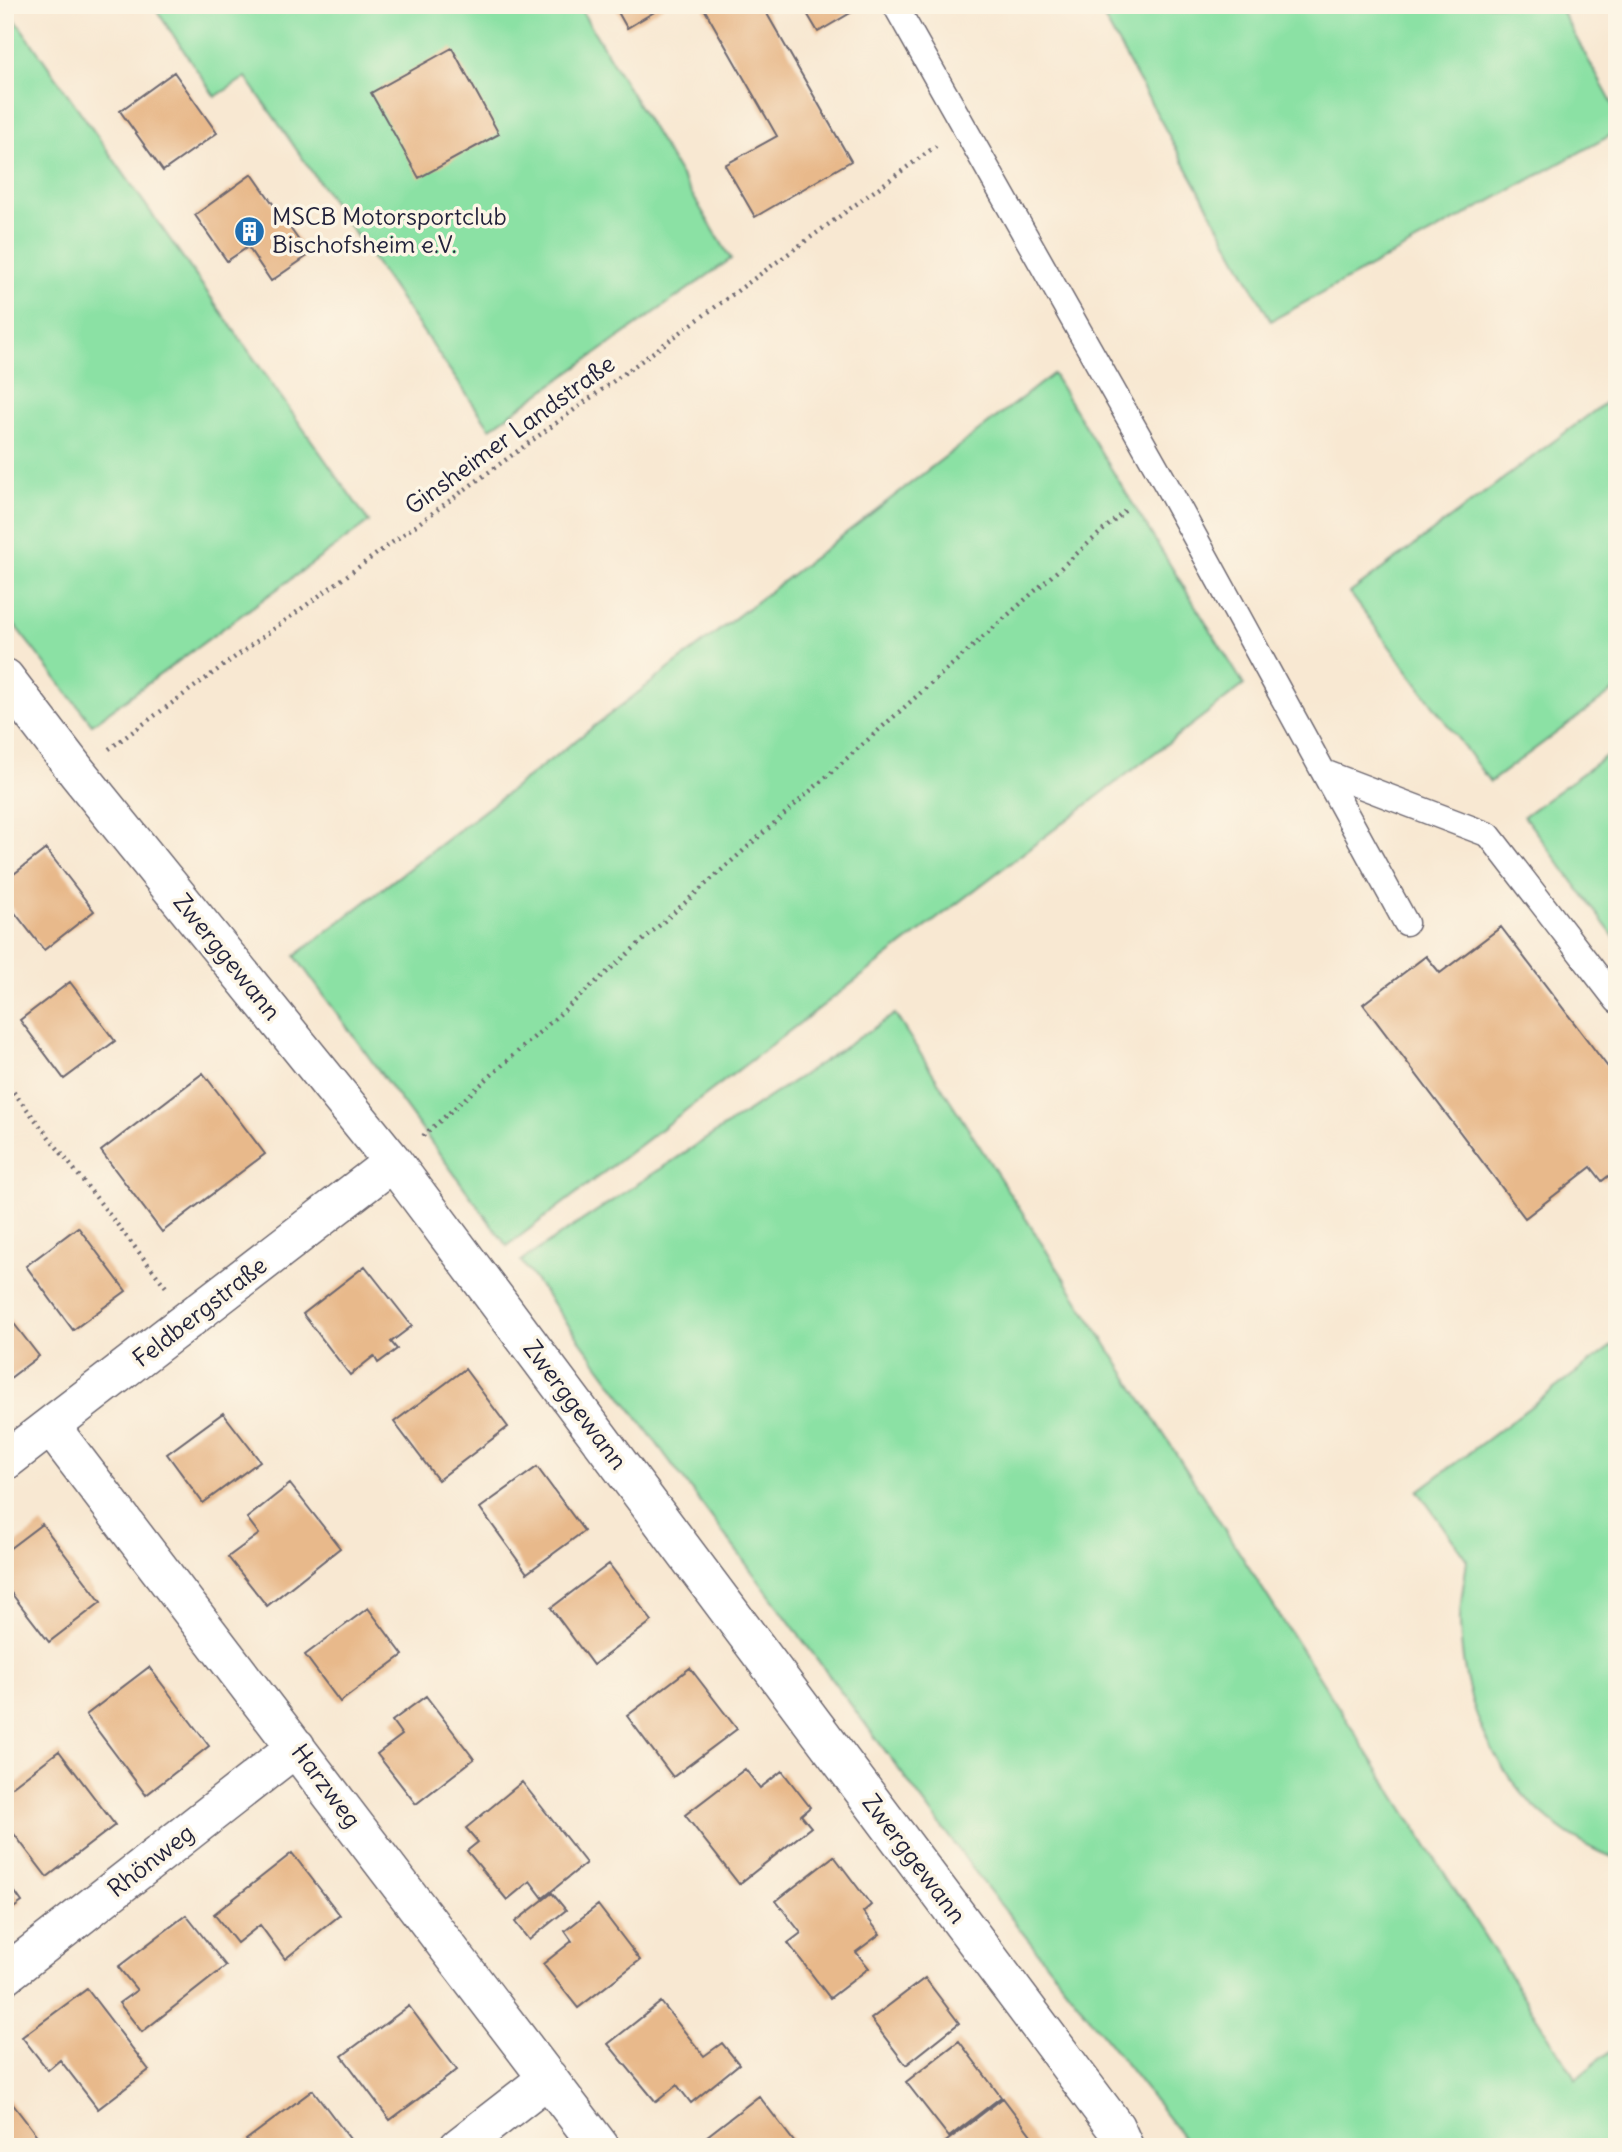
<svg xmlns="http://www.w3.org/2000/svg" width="1622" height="2152" viewBox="0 0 1622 2152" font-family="Delius,sans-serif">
  <rect width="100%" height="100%" fill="#fcf5e5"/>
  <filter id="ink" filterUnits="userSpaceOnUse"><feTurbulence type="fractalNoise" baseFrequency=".0143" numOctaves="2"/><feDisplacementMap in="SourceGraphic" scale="14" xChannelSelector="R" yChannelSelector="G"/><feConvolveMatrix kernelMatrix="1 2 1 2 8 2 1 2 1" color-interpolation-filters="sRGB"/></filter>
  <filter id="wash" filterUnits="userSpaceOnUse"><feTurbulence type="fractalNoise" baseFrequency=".00686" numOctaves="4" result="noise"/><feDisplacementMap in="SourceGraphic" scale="28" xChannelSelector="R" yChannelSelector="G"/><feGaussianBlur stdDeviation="1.57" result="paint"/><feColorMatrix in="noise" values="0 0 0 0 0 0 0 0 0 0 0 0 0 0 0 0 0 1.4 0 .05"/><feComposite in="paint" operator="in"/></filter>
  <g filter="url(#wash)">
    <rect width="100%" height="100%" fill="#f8e8d2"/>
    <path fill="#8be1a4" stroke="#568270" stroke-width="2" d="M 5,5 L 369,522 L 92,724 L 5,613 Z
      M 153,5 L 578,5 L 731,259 L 490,428 L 246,77 L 215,97 Z
      M 1097,5 L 1558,5 L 1617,112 L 1617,132 L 1271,321 Z
      M 1053,374 L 1244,685 L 507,1246 L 295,956 Z
      M 1617,394 L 1617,688 L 1490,782 L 1350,593 Z
      M 1617,748 L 1617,941 L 1524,816 Z
      M 895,1014 L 1576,2079 L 1617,2045 L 1617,2147 L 1191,2147 L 982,1881 L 521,1261 Z
      M 1617,1342 L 1617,1859 C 1517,1821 1463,1729 1460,1624 C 1459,1603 1465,1581 1467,1560 L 1418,1491 Z"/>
    <g id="blocks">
      <path fill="#e8b98b" d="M 614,5 L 666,5 L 627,28 Z
        M 702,5 L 762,5 L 851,161 L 755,217 L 725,165 L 777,136 Z
        M 802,5 L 855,5 L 857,9 L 818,32 Z
        M 452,48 L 499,134 L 419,178 L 371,93 Z
        M 174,72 L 217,133 L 163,171 L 120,111 Z
        M 252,174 L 309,255 L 271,281 L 248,247 L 227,261 L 195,215 Z
        M 46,849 L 94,911 L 44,950 L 5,900 L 5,881 Z
        M 1501,927 L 1617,1079 L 1617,1169 L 1602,1181 L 1591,1167 L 1525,1218 L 1363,1004 L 1426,956 L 1440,973 Z
        M 70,982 L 115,1041 L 64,1079 L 20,1020 Z
        M 203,1073 L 265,1154 L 162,1232 L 101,1151 Z
        M 78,1227 L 126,1291 L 73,1330 L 26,1266 Z
        M 365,1266 L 412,1326 L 391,1342 L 397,1349 L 378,1363 L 374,1356 L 350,1375 L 303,1314 Z
        M 5,1312 L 39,1356 L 5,1382 Z
        M 465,1369 L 508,1427 L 438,1480 L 394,1422 Z
        M 223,1413 L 260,1461 L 203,1503 L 167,1454 Z
        M 537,1467 L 584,1531 L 527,1573 L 480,1508 Z
        M 290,1484 L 340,1548 L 267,1606 L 228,1557 L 259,1534 L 247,1518 Z
        M 42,1524 L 101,1602 L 49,1642 L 5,1585 L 5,1552 Z
        M 609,1564 L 652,1621 L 593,1665 L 551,1608 Z
        M 368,1608 L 403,1655 L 340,1702 L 305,1655 Z
        M 149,1667 L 209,1746 L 146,1795 L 86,1715 Z
        M 690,1668 L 737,1729 L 673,1777 L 627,1716 Z
        M 426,1696 L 474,1759 L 416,1804 L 377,1754 L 402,1735 L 392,1721 Z
        M 59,1751 L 115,1825 L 47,1877 L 5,1822 L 5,1792 Z
        M 745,1769 L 760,1788 L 782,1771 L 810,1807 L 801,1815 L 811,1827 L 739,1884 L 685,1815 Z
        M 522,1782 L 586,1863 L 543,1898 L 530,1881 L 507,1900 L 467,1851 L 478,1842 L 466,1828 Z
        M 292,1853 L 340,1915 L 285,1959 L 260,1925 L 237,1943 L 214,1914 Z
        M 834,1856 L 871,1905 L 863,1912 L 880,1934 L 856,1952 L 869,1968 L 830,1998 L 788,1943 L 801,1933 L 776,1901 Z
        M 5,1878 L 22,1902 L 5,1914 Z
        M 552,1893 L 566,1910 L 529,1940 L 515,1922 Z
        M 598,1905 L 640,1960 L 578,2008 L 543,1964 L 572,1941 L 565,1931 Z
        M 186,1915 L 226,1966 L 142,2032 L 119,2003 L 137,1990 L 118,1967 Z
        M 925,1978 L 959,2023 L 906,2065 L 871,2019 Z
        M 87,1989 L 149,2070 L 98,2109 L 60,2060 L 48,2070 L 22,2037 Z
        M 661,2002 L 704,2056 L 722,2043 L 739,2064 L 691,2103 L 677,2085 L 656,2102 L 608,2044 Z
        M 409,2006 L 457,2070 L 390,2120 L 342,2056 Z
        M 959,2041 L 1001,2097 L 949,2137 L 906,2082 Z
        M 313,2090 L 356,2147 L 251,2147 L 246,2140 Z
        M 5,2094 L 38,2137 L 25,2147 L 5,2147 Z
        M 759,2096 L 798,2147 L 693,2147 Z
        M 1003,2098 L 1040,2147 L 939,2147 Z"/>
    </g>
  </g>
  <g filter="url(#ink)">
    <use href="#blocks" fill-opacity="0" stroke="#6d6770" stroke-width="2"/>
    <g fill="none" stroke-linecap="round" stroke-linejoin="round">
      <defs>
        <path id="service" d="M 895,5 L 1167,486 L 1406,923
          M 1324,772 L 1489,835 L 1617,1001"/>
        <path id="minor" d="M 5,678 L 77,772 L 393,1162 L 1115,2127 L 1124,2147
          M 51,1427 L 600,2147
          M 5,1461 L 393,1162
          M 5,1975 L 296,1747
          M 459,2147 L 548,2078"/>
      </defs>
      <use href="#service" stroke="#6d6770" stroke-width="27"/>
      <use href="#minor" stroke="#6d6770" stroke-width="41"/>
      <path stroke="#6d6770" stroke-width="4.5" stroke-dasharray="2 5" stroke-linecap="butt" d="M 109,749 L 936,146
        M 5,1081 L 166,1287
        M 423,1136 L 1128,508"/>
      <use href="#service" stroke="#fff" stroke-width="24"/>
      <use href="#minor" stroke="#fff" stroke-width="38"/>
    </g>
  </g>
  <defs>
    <symbol id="building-disc" viewBox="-11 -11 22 22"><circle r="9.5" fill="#1f6fb2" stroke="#fcf5e5"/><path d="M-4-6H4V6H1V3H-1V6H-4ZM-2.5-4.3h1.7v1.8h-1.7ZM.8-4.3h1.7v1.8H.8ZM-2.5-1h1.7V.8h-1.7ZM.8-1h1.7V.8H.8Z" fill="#fff"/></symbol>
  </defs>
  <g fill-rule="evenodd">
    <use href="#building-disc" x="232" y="214" width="35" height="35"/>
  </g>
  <g text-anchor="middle" stroke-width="7" stroke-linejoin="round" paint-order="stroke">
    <g font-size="24" fill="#22223b" stroke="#fcf5e5" text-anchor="start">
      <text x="272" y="225">MSCB Motorsportclub<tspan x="272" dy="28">Bischofsheim e.V.</tspan></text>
    </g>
    <g font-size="24" fill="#22223b" stroke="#fcf5e5">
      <text transform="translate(510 435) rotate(-36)" y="8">Ginsheimer Landstraße</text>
      <text transform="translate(227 957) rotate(51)" y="8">Zwerggewann</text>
      <text transform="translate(200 1312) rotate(-38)" y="8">Feldbergstraße</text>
      <text transform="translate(575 1405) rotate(53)" y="8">Zwerggewann</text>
      <text transform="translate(326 1786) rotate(53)" y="8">Harzweg</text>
      <text transform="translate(914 1859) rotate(53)" y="8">Zwerggewann</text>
      <text transform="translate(151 1861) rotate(-38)" y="8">Rhönweg</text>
    </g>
  </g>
  <rect width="1622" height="2152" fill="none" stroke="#fcf5e5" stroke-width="28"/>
</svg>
